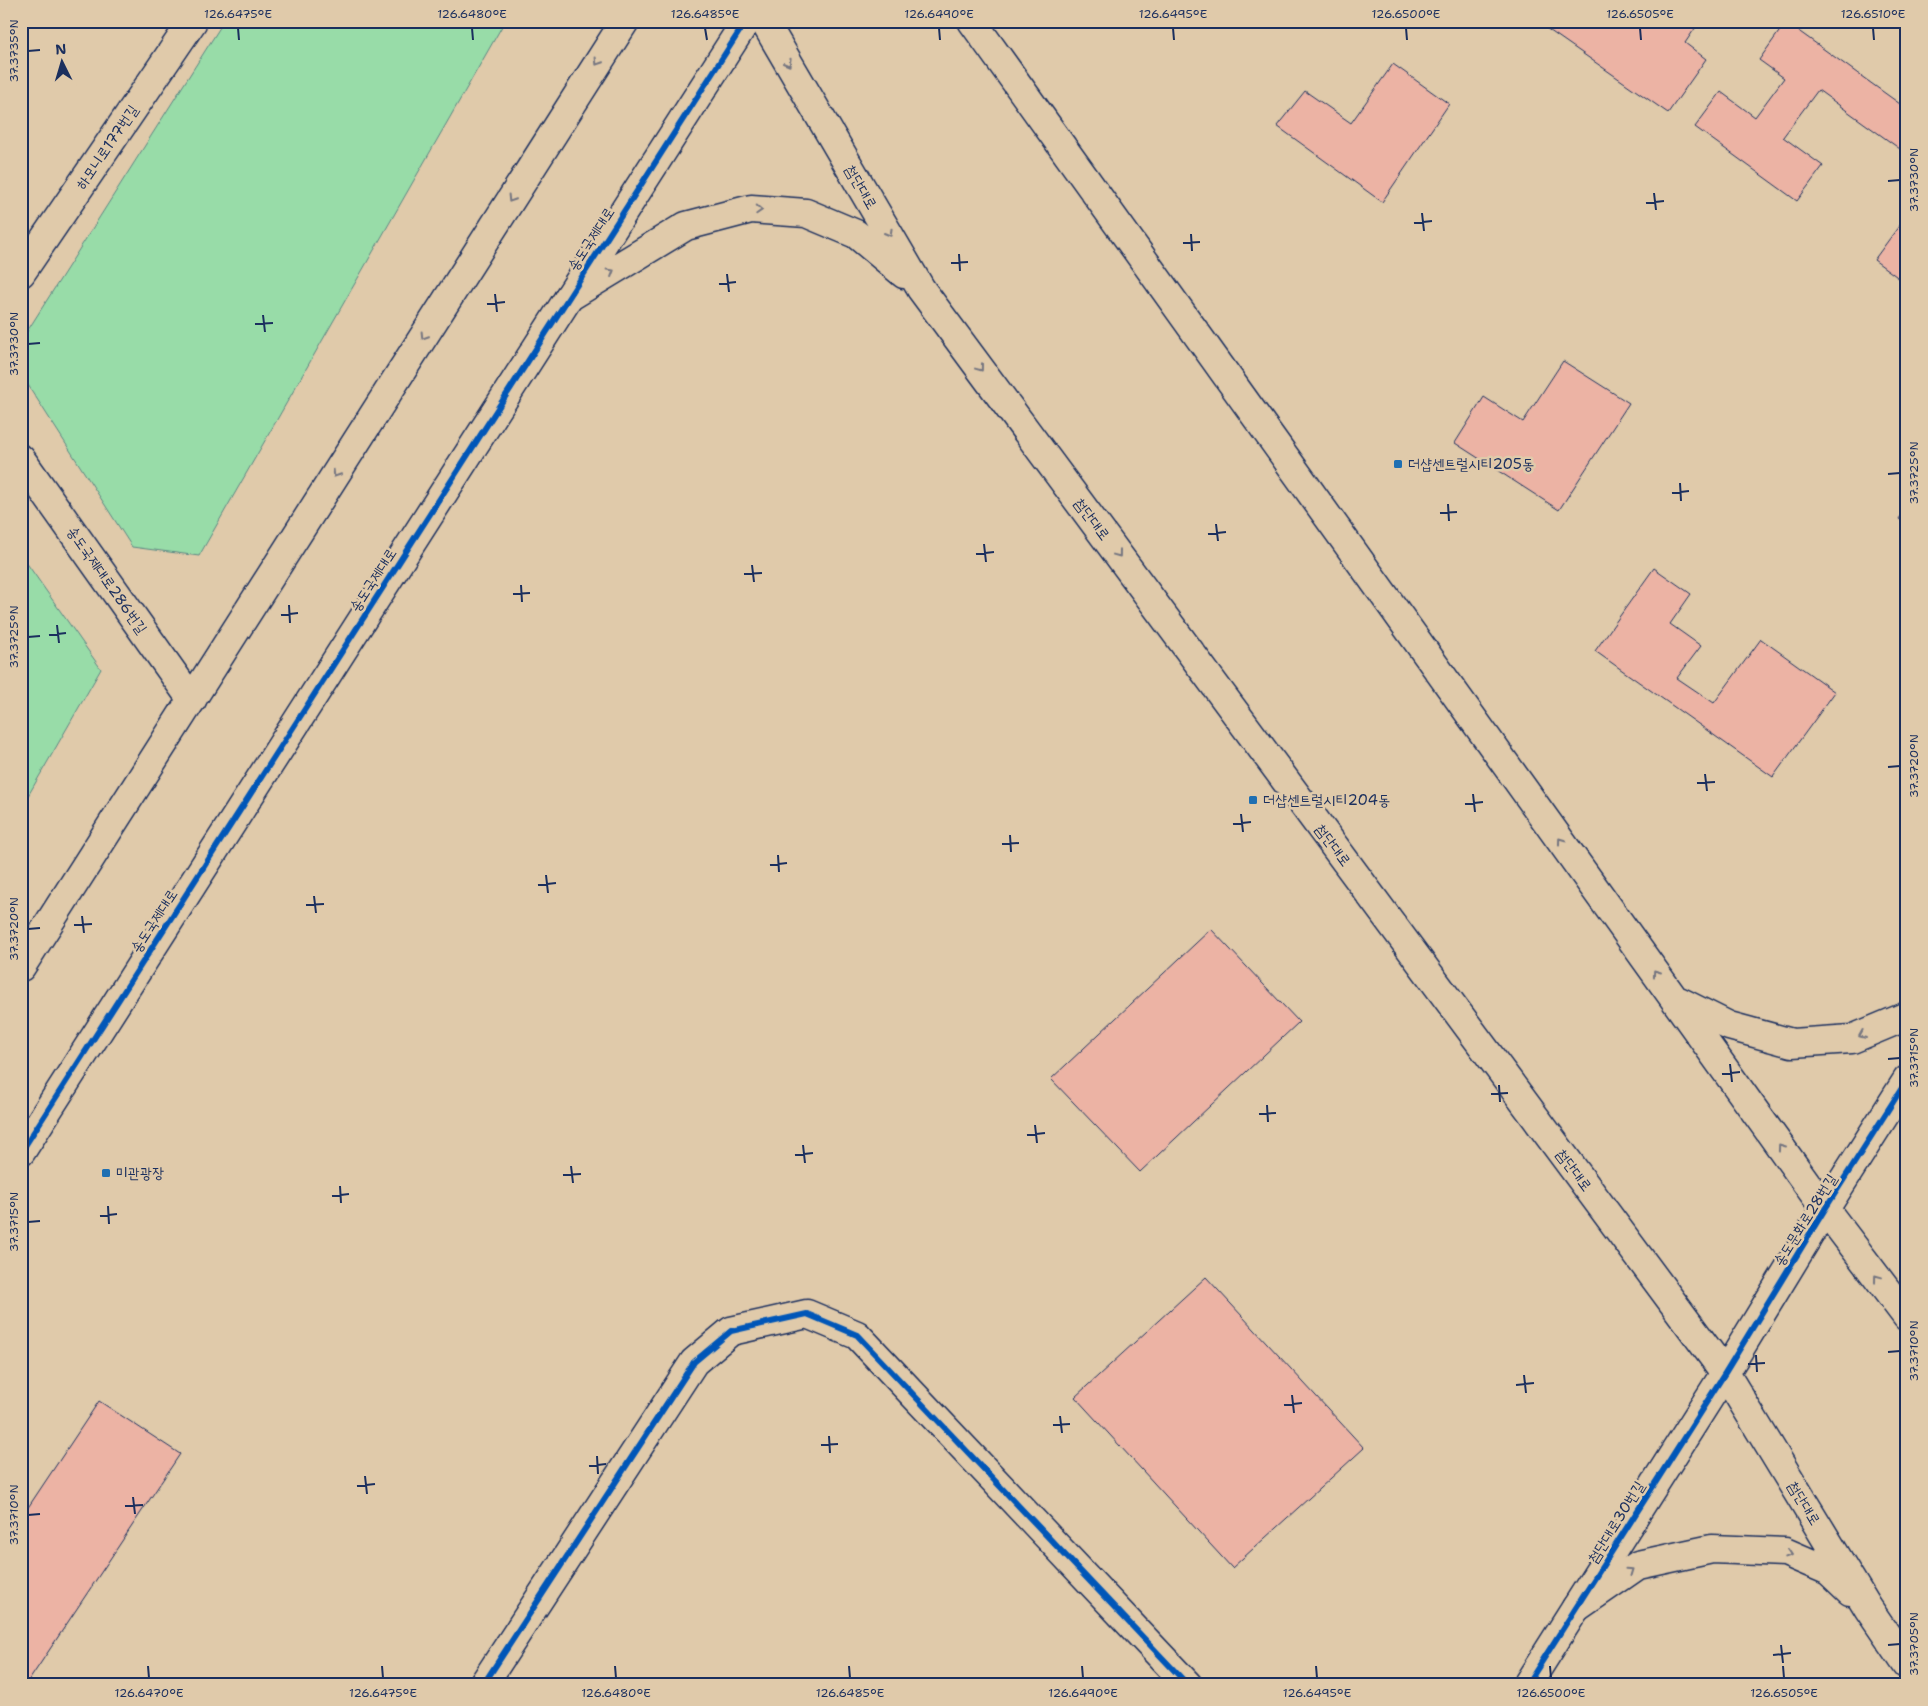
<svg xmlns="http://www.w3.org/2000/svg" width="1928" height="1706" viewBox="0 0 1928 1706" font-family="'Shantell Sans','Poor Story',sans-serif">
  <rect width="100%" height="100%" fill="#e0caaa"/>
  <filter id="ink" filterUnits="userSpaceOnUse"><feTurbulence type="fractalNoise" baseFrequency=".02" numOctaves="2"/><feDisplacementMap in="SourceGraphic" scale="10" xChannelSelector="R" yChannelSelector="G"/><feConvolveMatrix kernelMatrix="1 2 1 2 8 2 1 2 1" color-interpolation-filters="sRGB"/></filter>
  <g filter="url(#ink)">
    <path fill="#98dca8" stroke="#5a8683" d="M 224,21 L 505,21 L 199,556 L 132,547 L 21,374 L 21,341 Z
      M 21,555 L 101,669 L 21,808 Z"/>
    <path fill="#ecb3a4" stroke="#1b2f5e" d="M 1551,21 L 1700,21 L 1685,43 L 1706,59 L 1668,113 L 1546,28 Z
      M 1786,22 L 1907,109 L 1907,154 L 1818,90 L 1783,137 L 1823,166 L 1797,201 L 1695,127 L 1721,92 L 1755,117 L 1784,78 L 1759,60 Z
      M 1393,64 L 1449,104 L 1382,202 L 1277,126 L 1305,91 L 1351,123 Z
      M 1907,215 L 1907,270 L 1900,279 L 1874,260 Z
      M 1563,361 L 1629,403 L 1559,510 L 1455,443 L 1484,397 L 1523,422 Z
      M 1907,507 L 1907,525 L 1899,519 Z
      M 1654,568 L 1691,594 L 1670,624 L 1701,646 L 1677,678 L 1714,703 L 1761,639 L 1835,692 L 1773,777 L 1595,651 Z
      M 1211,929 L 1299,1022 L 1140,1172 L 1051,1079 Z
      M 1206,1277 L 1364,1448 L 1232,1568 L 1075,1397 Z
      M 99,1401 L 180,1454 L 26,1685 L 21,1685 L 21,1518 Z"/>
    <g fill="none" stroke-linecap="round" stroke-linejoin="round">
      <defs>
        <path id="minor" d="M 21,273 L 193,21
          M 21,459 L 192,700
          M 483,1685 L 694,1362 L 731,1331 L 807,1314 L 857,1335 L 1188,1685"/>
        <path id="tertiary" d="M 21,967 L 625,21
          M 21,1152 L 746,21
          M 1527,1685 L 1725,1373 L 1825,1209 L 1907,1080"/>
        <path id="secondary" d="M 764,21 L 921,289 L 1725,1373 L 1868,1608 L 1907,1665
          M 972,21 L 1825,1209 L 1907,1317
          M 569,297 L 686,226 L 751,209 L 806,213 L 856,234 L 904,274
          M 1679,1001 L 1729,1026 L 1792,1043 L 1852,1039 L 1907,1016
          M 1576,1608 L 1638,1565 L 1712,1549 L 1785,1552 L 1829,1571 L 1850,1591"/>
      </defs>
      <use href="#minor" stroke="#1b2f5e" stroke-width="31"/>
      <use href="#tertiary" stroke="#1b2f5e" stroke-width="31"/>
      <use href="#secondary" stroke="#1b2f5e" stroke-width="31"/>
      <use href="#minor" stroke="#e0caaa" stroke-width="28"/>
      <use href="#tertiary" stroke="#e0caaa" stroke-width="28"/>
      <use href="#secondary" stroke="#e0caaa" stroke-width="28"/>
      <defs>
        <path id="cycleway" d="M 21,1152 L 746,21
          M 483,1685 L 694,1362 L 731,1331 L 807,1314 L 857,1335 L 1188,1685
          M 1527,1685 L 1725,1373 L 1825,1209 L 1907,1080"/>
      </defs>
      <use href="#cycleway" stroke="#e0caaa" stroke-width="9"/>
      <use href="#cycleway" stroke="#0057b8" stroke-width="6"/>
    </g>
    <defs><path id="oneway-chevron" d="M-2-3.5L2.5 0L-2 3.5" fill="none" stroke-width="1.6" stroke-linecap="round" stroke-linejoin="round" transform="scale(1.25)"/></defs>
    <g stroke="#747580">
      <use href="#oneway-chevron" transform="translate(598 62) rotate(122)"/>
      <use href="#oneway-chevron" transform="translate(788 63) rotate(60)"/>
      <use href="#oneway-chevron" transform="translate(511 199) rotate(122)"/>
      <use href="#oneway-chevron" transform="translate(759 210) rotate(3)"/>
      <use href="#oneway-chevron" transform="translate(889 233) rotate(60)"/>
      <use href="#oneway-chevron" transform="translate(611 272) rotate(-31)"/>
      <use href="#oneway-chevron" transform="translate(424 336) rotate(122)"/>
      <use href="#oneway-chevron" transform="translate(980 368) rotate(53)"/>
      <use href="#oneway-chevron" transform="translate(336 474) rotate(122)"/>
      <use href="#oneway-chevron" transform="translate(1118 554) rotate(53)"/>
      <use href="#oneway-chevron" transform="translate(1561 841) rotate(-126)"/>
      <use href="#oneway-chevron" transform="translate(1656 973) rotate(-126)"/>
      <use href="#oneway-chevron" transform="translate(1862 1035) rotate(157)"/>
      <use href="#oneway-chevron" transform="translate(1781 1147) rotate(-126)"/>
      <use href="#oneway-chevron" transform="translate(1877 1278) rotate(-127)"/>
      <use href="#oneway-chevron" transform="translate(1789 1554) rotate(18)"/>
      <use href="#oneway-chevron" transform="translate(1630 1571) rotate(-35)"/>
    </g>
  </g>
  <path fill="none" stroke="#1b2f5e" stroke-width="2" d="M 238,28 L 239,40M 472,28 L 473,40M 705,28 L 707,40M 939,28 L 940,40M 1173,28 L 1174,40M 1406,28 L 1407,40M 1640,28 L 1641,40M 1873,28 L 1874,40M 28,51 L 40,50M 1888,181 L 1900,180M 1654,193 L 1656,210M 1646,203 L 1664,201M 1422,213 L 1424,231M 1414,223 L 1432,221M 1191,234 L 1192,251M 1183,243 L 1200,242M 959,254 L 960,271M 951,263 L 968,262M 727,274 L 729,292M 719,284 L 736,282M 495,294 L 497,312M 487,304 L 505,302M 263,315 L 265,332M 255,324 L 273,323M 28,344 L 40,343M 1888,474 L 1900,473M 1680,483 L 1681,501M 1672,493 L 1689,491M 1448,504 L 1449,521M 1440,513 L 1457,512M 1216,524 L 1218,541M 1208,534 L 1226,532M 984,544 L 986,562M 976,554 L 994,552M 752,565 L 754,582M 744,574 L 762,573M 521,585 L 522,602M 513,594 L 530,593M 289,605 L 290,623M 281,615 L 298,613M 57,625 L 59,643M 49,635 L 66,633M 28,637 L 40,636M 1888,767 L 1900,766M 1705,774 L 1707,791M 1697,783 L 1715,782M 1473,794 L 1475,812M 1465,804 L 1483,802M 1241,814 L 1243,832M 1233,824 L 1251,822M 1010,835 L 1011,852M 1002,844 L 1019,843M 778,855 L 779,872M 770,865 L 787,863M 546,875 L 548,893M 538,885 L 556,883M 314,896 L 316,913M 306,905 L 324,904M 82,916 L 84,933M 74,925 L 92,924M 28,929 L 40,928M 1888,1059 L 1900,1058M 1730,1064 L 1732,1082M 1722,1074 L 1740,1072M 1499,1085 L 1500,1102M 1491,1094 L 1508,1093M 1267,1105 L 1268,1122M 1259,1114 L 1276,1113M 1035,1125 L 1037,1143M 1027,1135 L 1045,1133M 803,1145 L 805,1163M 795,1155 L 813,1153M 571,1166 L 573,1183M 563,1175 L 581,1174M 340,1186 L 341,1203M 332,1196 L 349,1194M 108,1206 L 109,1224M 100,1216 L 117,1214M 28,1222 L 40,1221M 1888,1352 L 1900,1351M 1756,1355 L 1757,1372M 1748,1364 L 1765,1363M 1524,1375 L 1526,1393M 1516,1385 L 1534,1383M 1292,1395 L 1294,1413M 1284,1405 L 1302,1403M 1060,1416 L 1062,1433M 1053,1425 L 1070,1424M 829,1436 L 830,1453M 821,1445 L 838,1444M 597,1456 L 598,1474M 589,1466 L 606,1464M 365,1476 L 367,1494M 357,1486 L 375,1484M 133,1497 L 135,1514M 125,1506 L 143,1505M 28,1515 L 40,1514M 1781,1645 L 1783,1663M 1888,1645 L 1900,1644M 1773,1655 L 1791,1653M 148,1666 L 149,1678M 382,1666 L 383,1678M 615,1666 L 616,1678M 849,1666 L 850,1678M 1082,1666 L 1083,1678M 1316,1666 L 1317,1678M 1550,1666 L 1551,1678M 1783,1666 L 1784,1678"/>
  <g fill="#1f6fb2" stroke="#e0caaa" stroke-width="2">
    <rect x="1393" y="459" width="10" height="10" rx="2.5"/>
    <rect x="1248" y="795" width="10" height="10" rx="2.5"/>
    <rect x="101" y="1168" width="10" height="10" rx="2.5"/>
  </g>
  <g text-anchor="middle" stroke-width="5" stroke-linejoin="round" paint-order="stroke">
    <g font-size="15" fill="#1b2f5e" stroke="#e0caaa">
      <text transform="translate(107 147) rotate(-56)" y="5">하모니로177번길</text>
      <text transform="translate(861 187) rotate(60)" y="5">첨단대로</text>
      <text transform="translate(591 239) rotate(-57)" y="5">송도국제대로</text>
      <text transform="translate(1092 519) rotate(53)" y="5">첨단대로</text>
      <text transform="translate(107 580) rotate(55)" y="5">송도국제대로286번길</text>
      <text transform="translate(373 580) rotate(-57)" y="5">송도국제대로</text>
      <text transform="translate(1333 845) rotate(53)" y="5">첨단대로</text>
      <text transform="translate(154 921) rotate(-57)" y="5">송도국제대로</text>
      <text transform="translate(1574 1170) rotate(53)" y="5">첨단대로</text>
      <text transform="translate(1805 1220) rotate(-58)" y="5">송도문화로28번길</text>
      <text transform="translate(1804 1503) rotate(59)" y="5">첨단대로</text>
      <text transform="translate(1616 1522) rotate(-58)" y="5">첨단대로30번길</text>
    </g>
    <g font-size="15" fill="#1b2f5e" stroke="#e0caaa" text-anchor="start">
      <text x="1408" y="469">더샵센트럴시티205동</text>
      <text x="1263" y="805">더샵센트럴시티204동</text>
      <text x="116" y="1178">미관광장</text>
    </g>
  </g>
  <rect width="1928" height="1706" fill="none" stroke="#e0caaa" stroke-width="55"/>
  <g transform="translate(62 62) rotate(355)" stroke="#e0caaa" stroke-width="4" paint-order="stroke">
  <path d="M0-4L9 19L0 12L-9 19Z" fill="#1b2f5e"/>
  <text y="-8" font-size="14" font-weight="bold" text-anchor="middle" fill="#1b2f5e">N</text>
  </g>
  <rect x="28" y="28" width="1872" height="1650" fill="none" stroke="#1b2f5e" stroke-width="2"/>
  <g font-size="12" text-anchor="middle" fill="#1b2f5e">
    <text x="238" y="18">126.6475°E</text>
    <text x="472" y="18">126.6480°E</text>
    <text x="705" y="18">126.6485°E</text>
    <text x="939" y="18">126.6490°E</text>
    <text x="1173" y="18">126.6495°E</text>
    <text x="1406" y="18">126.6500°E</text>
    <text x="1640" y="18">126.6505°E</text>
    <text x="1873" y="18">126.6510°E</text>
    <text transform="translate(14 51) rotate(-90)" y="4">37.3735°N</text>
    <text transform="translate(1914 180) rotate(-90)" y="4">37.3730°N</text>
    <text transform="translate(14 344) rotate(-90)" y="4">37.3730°N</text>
    <text transform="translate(1914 473) rotate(-90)" y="4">37.3725°N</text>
    <text transform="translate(14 637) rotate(-90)" y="4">37.3725°N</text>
    <text transform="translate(1914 766) rotate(-90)" y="4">37.3720°N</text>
    <text transform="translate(14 929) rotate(-90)" y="4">37.3720°N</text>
    <text transform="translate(1914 1058) rotate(-90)" y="4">37.3715°N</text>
    <text transform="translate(14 1222) rotate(-90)" y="4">37.3715°N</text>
    <text transform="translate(1914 1351) rotate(-90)" y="4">37.3710°N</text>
    <text transform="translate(14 1515) rotate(-90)" y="4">37.3710°N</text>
    <text transform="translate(1914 1644) rotate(-90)" y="4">37.3705°N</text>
    <text x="149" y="1697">126.6470°E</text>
    <text x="383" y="1697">126.6475°E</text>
    <text x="616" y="1697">126.6480°E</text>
    <text x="850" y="1697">126.6485°E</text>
    <text x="1083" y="1697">126.6490°E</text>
    <text x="1317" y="1697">126.6495°E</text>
    <text x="1551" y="1697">126.6500°E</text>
    <text x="1784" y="1697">126.6505°E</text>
  </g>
</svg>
